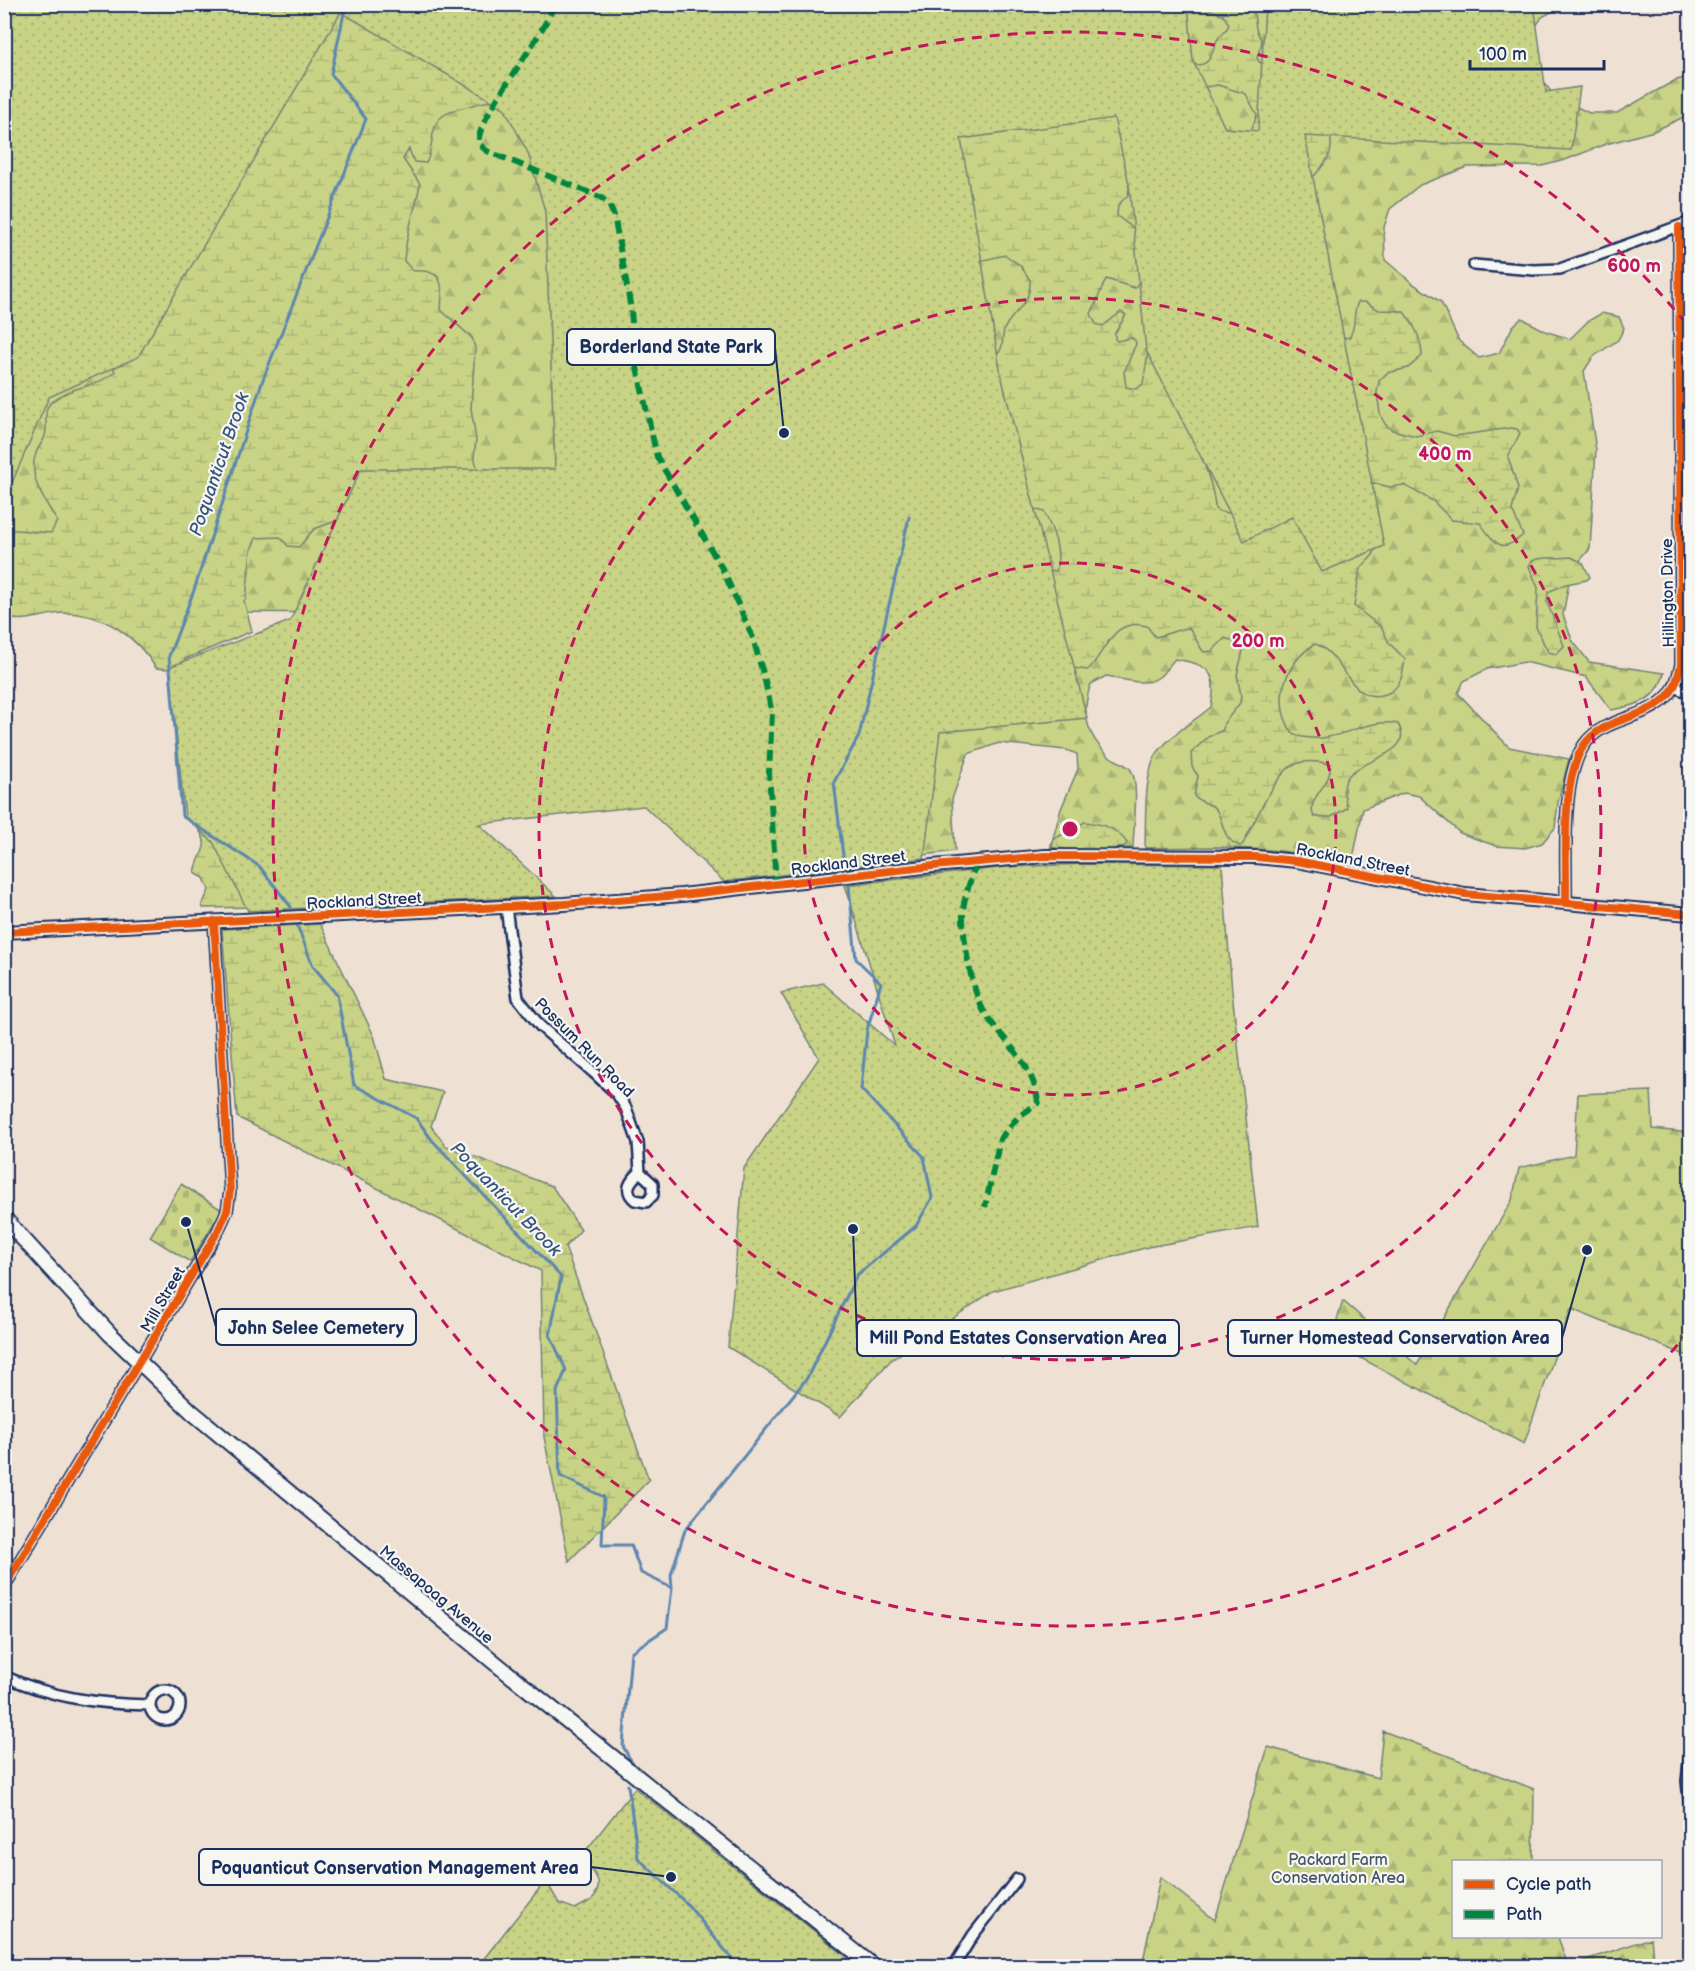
<svg xmlns="http://www.w3.org/2000/svg" width="1695" height="1971" viewBox="0 0 1695 1971" font-family="'Balsamiq Sans',sans-serif">
  <defs>
    <pattern id="forest-firs" width="22" height="20" patternUnits="userSpaceOnUse" patternTransform="scale(1.5)"><rect width="22" height="20" fill="#c8d386"/><path d="M5 1l3.5 6h-7zM16 11l3.5 6h-7z" fill="#abb576"/></pattern>
    <pattern id="wetland-marsh" width="20" height="14" patternUnits="userSpaceOnUse" patternTransform="scale(1.5)"><rect width="20" height="14" fill="#c8d386"/><path d="M1 5h8M5 5V1M11 12h8M15 12V8" fill="none" stroke="#abb576"/></pattern>
    <pattern id="cemetery-stones" width="16" height="16" patternUnits="userSpaceOnUse" patternTransform="scale(1.5)"><rect width="16" height="16" fill="#c8d386"/><path d="M2 7V4a2 2 0 0 1 4 0v3zM10 15v-3a2 2 0 0 1 4 0v3z" fill="#abb576"/></pattern>
    <pattern id="park-dots" width="8" height="8" patternUnits="userSpaceOnUse" patternTransform="scale(1.5)"><rect width="8" height="8" fill="#c8d386"/><path d="M2 2h.1M6 6h.1" fill="none" stroke="#abb576" stroke-width="1.8" stroke-linecap="round"/></pattern>
  </defs>
  <rect width="100%" height="100%" fill="#eee1d4"/>
  <filter id="ink" filterUnits="userSpaceOnUse"><feTurbulence type="fractalNoise" baseFrequency=".0167" numOctaves="2"/><feDisplacementMap in="SourceGraphic" scale="12" xChannelSelector="R" yChannelSelector="G"/><feConvolveMatrix kernelMatrix="1 2 1 2 8 2 1 2 1" color-interpolation-filters="sRGB"/></filter>
  <g filter="url(#ink)">
    <path fill="url(#forest-firs)" stroke="#728172" stroke-width="1.5" d="M 1566,4 L 1542,17 L 1534,29 L 1535,68 L 1553,95 L 1589,113 L 1617,113 L 1674,81 L 1690,76 L 1690,114 L 1654,131 L 1606,144 L 1565,160 L 1542,166 L 1467,167 L 1420,185 L 1390,209 L 1384,227 L 1385,260 L 1412,283 L 1441,302 L 1459,341 L 1479,358 L 1499,353 L 1513,326 L 1522,318 L 1545,331 L 1570,339 L 1588,321 L 1602,313 L 1619,317 L 1624,328 L 1618,340 L 1593,357 L 1584,371 L 1596,450 L 1590,549 L 1571,571 L 1563,615 L 1572,640 L 1589,662 L 1664,673 C 1658,700 1636,706 1611,710 L 1586,677 L 1525,662 L 1487,669 L 1464,681 L 1458,693 L 1509,747 L 1569,759 L 1558,802 L 1555,828 L 1542,843 L 1525,848 L 1496,846 L 1460,833 L 1419,796 L 1404,793 L 1363,809 L 1354,854 L 1346,863 L 1281,851 L 1218,847 L 1145,848 C 1146,823 1143,772 1158,752 C 1172,734 1193,722 1211,707 C 1218,672 1210,665 1175,659 C 1169,665 1165,672 1159,677 C 1145,688 1121,678 1106,676 L 1091,684 C 1081,711 1086,735 1108,755 C 1114,761 1126,763 1131,770 C 1140,783 1133,831 1133,848 L 1050,849 L 1061,809 L 1078,769 L 1077,754 L 1066,750 L 999,743 L 968,754 L 952,799 L 955,851 L 738,878 L 467,657 L 362,613 L 227,612 L 5,603 L 5,5 Z
      M 1651,1091 L 1653,1129 L 1690,1133 L 1690,1357 L 1571,1309 L 1524,1444 L 1330,1342 L 1343,1301 L 1417,1365 L 1512,1200 L 1519,1168 L 1574,1155 L 1578,1094 Z
      M 1383,1731 L 1534,1789 L 1533,1861 L 1454,1862 L 1454,1936 L 1558,1937 L 1568,1966 L 1651,1938 L 1654,1966 L 1142,1966 L 1160,1877 L 1215,1920 L 1268,1747 L 1378,1778 Z"/>
    <path fill="url(#wetland-marsh)" stroke="#728172" stroke-width="1.5" fill-rule="evenodd" d="M 1474,4 L 1325,114 C 1334,146 1336,154 1311,179 L 1343,337 L 1349,338 C 1357,327 1352,314 1358,302 L 1365,302 L 1379,310 L 1403,311 C 1415,326 1421,337 1422,356 L 1408,368 L 1387,373 L 1379,381 L 1377,392 L 1380,414 L 1385,424 L 1392,430 L 1416,436 L 1437,431 L 1455,436 L 1511,428 L 1517,429 L 1520,433 L 1508,457 L 1518,488 L 1512,510 L 1523,535 C 1501,555 1496,544 1480,523 L 1452,520 L 1433,501 L 1404,485 L 1389,487 L 1371,482 L 1378,543 L 1373,555 L 1360,569 L 1354,606 L 1382,628 L 1389,643 L 1405,659 C 1403,673 1401,689 1386,694 C 1349,706 1343,652 1315,644 C 1288,661 1274,694 1287,723 C 1290,731 1294,736 1303,737 C 1338,744 1365,717 1398,724 C 1417,756 1355,759 1346,780 C 1342,788 1345,799 1347,808 L 1331,817 L 1314,817 C 1304,797 1336,783 1329,764 C 1317,761 1305,760 1293,765 C 1276,773 1252,827 1243,844 L 1240,846 C 1222,839 1225,826 1217,811 C 1212,802 1201,804 1194,796 L 1198,776 L 1192,767 L 1191,753 L 1208,737 L 1223,730 L 1224,723 L 1240,703 L 1241,695 L 1237,675 L 1243,651 L 1234,641 L 1225,638 L 1212,651 L 1204,652 C 1197,645 1196,636 1189,628 C 1176,629 1168,635 1155,637 L 1147,626 C 1115,617 1107,647 1090,668 L 1087,670 L 1066,667 L 1038,573 L 1056,571 C 1062,551 1053,530 1044,512 L 1034,509 L 1011,515 L 995,356 C 1005,349 1001,341 1004,330 C 1011,311 1031,307 1030,280 L 1020,265 L 1005,255 L 976,262 L 920,152 L 1192,64 C 1210,69 1212,53 1217,40 C 1220,33 1227,32 1229,24 L 1223,15 L 1210,10 L 1208,5 L 1253,5 L 1256,29 L 1262,42 L 1257,57 L 1259,62 L 1265,65 ZM 1218,85 L 1246,94 L 1257,115 L 1250,133 L 1252,508 C 1239,511 1227,517 1215,509 C 1214,467 1168,386 1149,346 L 1143,384 L 1136,389 L 1126,387 L 1124,372 L 1136,344 L 1135,340 L 1131,338 L 1117,341 L 1115,339 L 1115,333 L 1126,315 L 1121,312 L 1103,326 L 1096,324 L 1091,314 L 1106,279 L 1135,288 L 1144,272 L 1137,231 L 1117,216 L 1118,205 L 1128,195 L 1130,180 L 1198,88 Z
      M 671,5 L 504,96 C 487,104 445,107 437,122 C 430,135 433,151 426,163 L 414,162 L 409,149 L 403,159 L 420,184 C 415,213 406,231 404,261 L 413,271 C 444,269 443,284 441,310 L 472,338 L 475,348 L 471,408 L 476,440 L 474,457 L 478,470 L 314,529 L 299,547 L 288,546 L 280,537 L 256,538 L 251,550 L 246,599 L 244,601 L 252,631 L 185,659 L 185,663 L 169,669 L 156,668 C 136,636 104,613 64,613 C 40,614 31,623 5,618 L 5,529 L 51,533 L 57,521 C 45,500 27,478 36,453 C 38,447 43,442 45,436 C 50,418 36,407 64,394 C 84,384 94,388 115,372 L 110,361 L 311,9 Z
      M 1571,557 L 1583,563 L 1590,577 L 1587,580 L 1566,584 L 1548,592 L 1547,602 L 1564,646 L 1556,654 L 1548,652 L 1536,627 L 1538,588 L 1529,566 L 1532,561 C 1543,556 1558,559 1571,557 Z
      M 1085,822 C 1102,824 1117,828 1127,843 L 1125,846 C 1108,853 1069,856 1052,847 L 1054,839 Z
      M 197,827 L 211,827 L 257,907 L 203,908 L 202,905 L 209,890 L 204,878 L 195,873 C 198,852 213,848 197,827 Z
      M 320,924 L 374,1036 L 386,1079 L 443,1092 L 431,1126 L 446,1146 L 552,1186 L 581,1230 L 565,1247 L 649,1480 L 569,1561 L 544,1437 L 541,1271 L 237,1117 L 222,929 Z"/>
    <path fill="url(#cemetery-stones)" stroke="#728172" stroke-width="1.5" d="M 181,1184 L 222,1210 L 190,1262 L 150,1237 Z"/>
    <path fill="url(#park-dots)" stroke="#728172" stroke-width="1.5" d="M 5,4 L 1188,5 L 1193,61 L 1225,128 L 1258,131 L 1265,5 L 1534,5 L 1546,92 L 1580,87 L 1571,150 L 1305,136 L 1384,546 L 1322,572 L 1292,517 L 1244,541 L 1146,350 L 1129,184 L 1114,118 L 961,139 L 1001,375 L 1087,718 L 940,732 L 924,858 L 724,882 L 644,806 L 479,824 L 556,896 L 248,911 L 213,842 L 185,817 L 169,667 L 290,621 L 361,469 L 555,469 L 545,211 L 528,153 L 504,108 L 341,12 L 138,357 L 49,397 L 5,499 Z
      M 1083,864 L 1222,865 L 1232,991 L 1258,1227 L 1148,1247 L 993,1291 L 890,1361 L 840,1417 L 728,1347 L 744,1168 L 819,1058 L 781,993 L 823,983 L 895,1046 L 845,885 L 1007,867 Z
      M 635,1788 L 858,1966 L 478,1966 L 554,1870 L 550,1888 L 559,1903 L 575,1909 L 592,1900 C 610,1875 584,1872 584,1853 Z"/>
    <g fill="none" stroke-linecap="round" stroke-linejoin="round">
      <path stroke="#5c86af" stroke-width="3" d="M 844,864 L 834,782 L 859,736 L 909,517
        M 291,907 L 259,866 L 182,816 L 169,656 L 194,590 L 262,382 L 366,119 L 331,74 L 346,4
        M 297,925 L 313,966 L 337,995 L 354,1085 L 416,1118 L 432,1140 L 561,1277 L 550,1335 L 566,1370 L 557,1391 L 560,1476 L 604,1497 L 602,1545 L 631,1545 L 641,1573 L 672,1588
        M 633,1765 L 623,1746 L 631,1652 L 667,1628 L 672,1588 L 671,1575 L 685,1530 L 807,1378 L 857,1275 L 916,1226 L 932,1198 L 924,1157 L 861,1089 L 867,1030 L 881,983 L 856,959 L 849,886
        M 628,1785 L 638,1858 L 688,1905 L 738,1966"/>
      <defs>
        <path id="minor" d="M 1474,265 L 1534,270 L 1560,269 L 1690,222
          M 1674,687 L 1690,693
          M 1566,902 C 1567,858 1560,782 1584,745 C 1606,713 1656,721 1674,687 C 1677,681 1679,672 1681,665 L 1679,227
          M 506,907 L 518,998 L 540,1026 L 593,1072 L 617,1094 L 626,1108 L 638,1142 L 640,1172 C 630,1181 623,1190 635,1200 L 646,1202 L 653,1195 L 653,1184 L 640,1172
          M 4,1587 L 218,1231 L 227,1211 L 230,1191 L 214,921
          M 4,1676 C 52,1698 98,1704 149,1705
          M150 1705a15 15 0 1 1 30 0a15 15 0 1 1-30 0Z
          M 1690,1753 L 1687,1781 L 1690,1809
          M 954,1966 L 973,1935 L 1017,1879"/>
        <path id="tertiary" d="M 4,932 L 564,904 L 682,895 L 933,866 L 1045,856 L 1256,857 L 1297,861 L 1465,894 L 1690,914"/>
        <path id="secondary" d="M 4,1218 L 110,1334 L 192,1412 L 494,1662 L 873,1966"/>
      </defs>
      <use href="#minor" stroke="#1b2f5e" stroke-width="14"/>
      <use href="#tertiary" stroke="#1b2f5e" stroke-width="16"/>
      <use href="#secondary" stroke="#1b2f5e" stroke-width="18"/>
      <use href="#minor" stroke="#f6f6f2" stroke-width="9"/>
      <use href="#tertiary" stroke="#f6f6f2" stroke-width="12"/>
      <use href="#secondary" stroke="#f6f6f2" stroke-width="14"/>
      <path stroke="#00873e" stroke-width="6" stroke-dasharray="12 6" stroke-linecap="butt" d="M 554,4 C 544,38 473,121 479,144 L 487,151 L 600,197 L 608,203 L 614,215 L 631,309 L 634,354 L 657,457 L 723,570 L 753,638 L 765,681 L 772,713 L 769,772 L 776,884
        M 976,862 C 972,878 964,896 963,911 C 962,937 972,997 988,1018 C 1008,1045 1035,1067 1038,1103 L 1018,1117 L 1000,1139 L 985,1207"/>
      <defs>
        <path id="cycleway" d="M 1566,902 C 1567,858 1560,782 1584,745 C 1606,713 1656,721 1674,687 C 1677,681 1679,672 1681,665 L 1679,227
          M 4,932 L 564,904 L 682,895 L 933,866 L 1045,856 L 1256,857 L 1297,861 L 1465,894 L 1690,914
          M 4,1587 L 218,1231 L 227,1211 L 230,1191 L 214,921"/>
      </defs>
      <use href="#cycleway" stroke="#f6f6f2" stroke-width="11"/>
      <use href="#cycleway" stroke="#e8590c" stroke-width="8"/>
    </g>
  </g>
  <g fill="none" stroke="#c2185b" stroke-width="3" stroke-dasharray="10 8">
    <circle cx="1070" cy="829" r="266"/>
    <circle cx="1070" cy="829" r="531"/>
    <path d="M1689 1331A797 797 0 1 1 1689 327"/>
  </g>
  <g text-anchor="middle" stroke-width="4.5" stroke-linejoin="round" paint-order="stroke">
    <g font-size="16" fill="#1b2f5e" stroke="#f6f6f2">
      <text transform="translate(1667 593) rotate(-91)" y="6">Hillington Drive</text>
      <text transform="translate(1353 859) rotate(11)" y="6">Rockland Street</text>
      <text transform="translate(848 862) rotate(-7)" y="6">Rockland Street</text>
      <text transform="translate(364 900) rotate(-3)" y="6">Rockland Street</text>
      <text transform="translate(585 1047) rotate(45)" y="6">Possum Run Road</text>
      <text transform="translate(162 1299) rotate(-60)" y="6">Mill Street</text>
      <text transform="translate(437 1594) rotate(40)" y="6">Massapoag Avenue</text>
    </g>
    <g font-size="16" fill="#465868" stroke="#f6f6f2">
      <text x="1338" y="1865">Packard Farm<tspan x="1338" dy="18">Conservation Area</tspan></text>
    </g>
    <g font-size="18" font-style="italic" fill="#365380" stroke="#f6f6f2">
      <text transform="translate(219 464) rotate(-71)" y="6">Poquanticut Brook</text>
      <text transform="translate(506 1199) rotate(46)" y="6">Poquanticut Brook</text>
    </g>
  </g>
  <circle cx="1070" cy="829" r="9" fill="#c2185b" stroke="#f6f6f2" stroke-width="3"/>
  <g font-size="18" text-anchor="middle" font-weight="bold" fill="#c2185b" stroke="#f6f6f2" stroke-width="4.5" stroke-linejoin="round" paint-order="stroke">
    <text x="1634" y="272">600 m</text>
    <text x="1445" y="460">400 m</text>
    <text x="1258" y="647">200 m</text>
  </g>
  <path fill="none" stroke="#1b2f5e" stroke-width="2" d="M784 433L775 347M186 1222L216 1327M1587 1250L1562 1338M853 1229L857 1338M671 1877L591 1867"/>
  <g fill="#1b2f5e" stroke="#f6f6f2" stroke-width="2">
    <circle cx="784" cy="433" r="6"/>
    <circle cx="186" cy="1222" r="6"/>
    <circle cx="1587" cy="1250" r="6"/>
    <circle cx="853" cy="1229" r="6"/>
    <circle cx="671" cy="1877" r="6"/>
  </g>
  <g fill="#f6f6f2" stroke="#1b2f5e" stroke-width="2">
    <rect x="567" y="329" width="208" height="36" rx="6"/>
    <rect x="216" y="1309" width="200" height="36" rx="6"/>
    <rect x="1228" y="1320" width="334" height="36" rx="6"/>
    <rect x="857" y="1320" width="322" height="36" rx="6"/>
    <rect x="199" y="1849" width="392" height="36" rx="6"/>
  </g>
  <g font-size="18" text-anchor="middle" font-weight="bold" fill="#1b2f5e">
    <text x="671" y="353">Borderland State Park</text>
    <text x="316" y="1334">John Selee Cemetery</text>
    <text x="1395" y="1344">Turner Homestead Conservation Area</text>
    <text x="1018" y="1344">Mill Pond Estates Conservation Area</text>
    <text x="395" y="1874">Poquanticut Conservation Management Area</text>
  </g>
  <rect width="1695" height="1971" fill="none" stroke="#f6f6f2" stroke-width="24"/>
  <rect x="12" y="12" width="1671" height="1947" fill="none" stroke="#1b2f5e" stroke-width="2" filter="url(#ink)"/>
  <rect x="1452" y="1860" width="210" height="78" fill="#f6f6f2" stroke="#9ea6b7" stroke-width="1.5"/>
  <rect x="1464" y="1880" width="30" height="9" fill="#e8590c" stroke="#9ea6b7" stroke-width="1.5"/>
  <text x="1506" y="1890" font-size="18" fill="#1b2f5e">Cycle path</text>
  <rect x="1464" y="1910" width="30" height="9" fill="#00873e" stroke="#9ea6b7" stroke-width="1.5"/>
  <text x="1506" y="1920" font-size="18" fill="#1b2f5e">Path</text>
  <path d="M1470 60v9h134v-9" fill="none" stroke="#1b2f5e" stroke-width="3"/>
  <text x="1479" y="60" font-size="18" fill="#1b2f5e" stroke="#f6f6f2" stroke-width="4.5" paint-order="stroke">100 m</text>
</svg>
